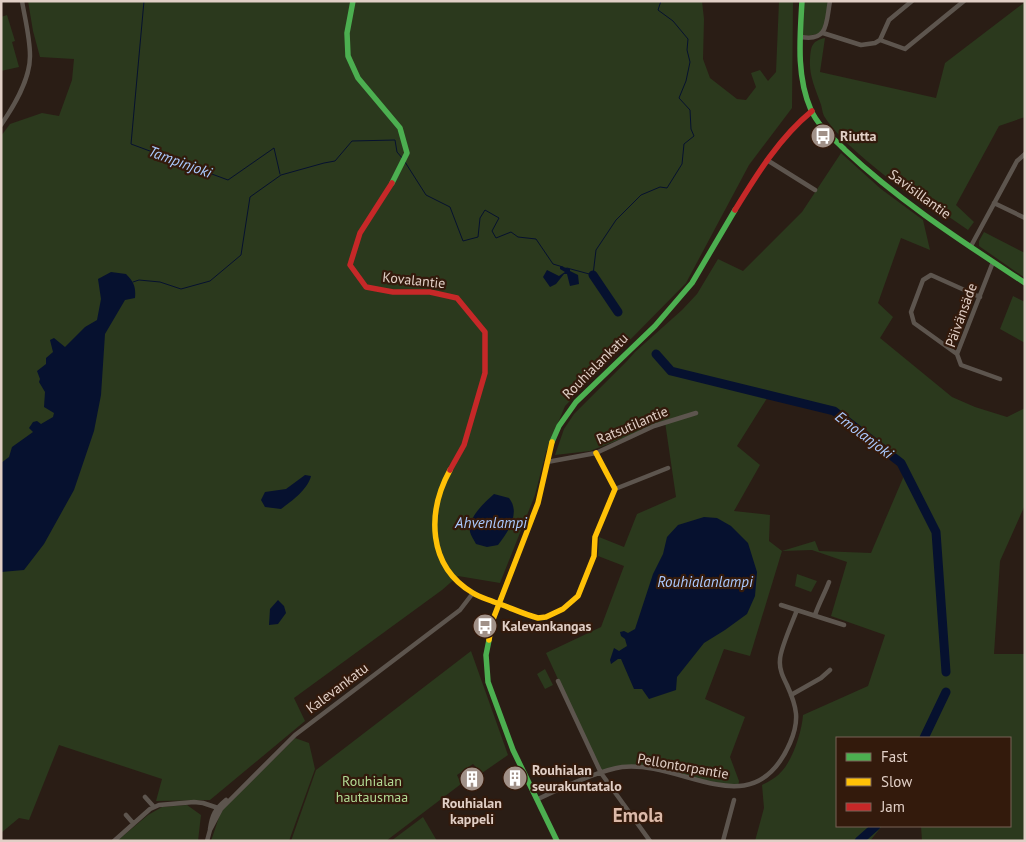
<svg xmlns="http://www.w3.org/2000/svg" width="1026" height="842" viewBox="0 0 1026 842" font-family="'PT Sans',sans-serif">
  <rect width="100%" height="100%" fill="#2a1d15"/>
  <path fill="#2b391d" fill-rule="evenodd" d="M 28,1 L 702,1 L 704,19 L 703,59 L 710,78 L 737,99 L 746,100 L 756,87 L 751,73 L 760,70 L 768,81 L 776,72 L 779,1 L 793,1 L 792,108 L 749,165 L 686,283 L 565,406 L 546,452 L 535,495 L 500,583 L 458,576 L 442,590 L 294,698 L 305,721 L 210,800 L 156,801 L 162,779 L 59,745 L 29,820 L 19,818 L 1,833 L 1,136 L 10,124 L 42,113 L 59,116 L 72,80 L 74,59 L 40,57 L 33,31 Z
    M 802,1 L 830,1 L 823,33 L 801,37 Z
    M 1025,2 L 1025,117 L 999,126 L 956,205 L 974,222 L 968,230 L 907,188 L 904,191 C 881,172 839,141 824,116 C 822,112 822,106 820,102 C 815,88 809,75 810,60 C 811,47 811,41 825,38 L 820,72 L 936,98 L 945,63 Z
    M 7,15 L 15,41 L 12,42 L 19,67 L 1,71 L 1,17 Z
    M 841,153 L 881,189 L 923,220 L 930,250 L 901,238 L 878,303 L 893,317 L 880,338 L 952,397 L 975,407 L 1007,417 L 1025,408 L 1025,505 L 1000,561 L 994,654 L 1025,654 L 1025,841 L 922,841 L 921,826 L 1010,826 L 1010,738 L 837,738 L 837,826 L 882,826 L 870,841 L 755,841 L 764,808 L 762,785 C 770,781 777,777 782,771 C 793,759 802,731 803,715 L 868,686 L 885,635 L 831,616 L 847,562 L 812,550 L 782,551 L 750,656 L 724,649 L 705,699 L 745,717 L 730,757 L 739,781 L 738,787 L 652,769 L 623,767 L 601,773 L 546,653 L 601,627 L 624,566 L 598,556 L 599,537 L 624,547 L 637,514 L 676,497 L 665,422 L 590,451 L 555,455 L 564,429 L 574,414 L 627,361 L 635,352 L 682,310 L 697,294 L 718,259 L 743,271 L 802,212 ZM 769,395 L 834,411 L 901,463 L 903,478 L 871,553 L 819,551 L 815,541 L 782,551 L 769,541 L 770,515 L 734,511 L 760,465 L 737,446 Z
    M 984,232 L 1025,253 L 1025,278 L 979,246 L 979,241 Z
    M 1013,296 L 1025,302 L 1025,343 L 1000,329 Z
    M 797,574 L 817,581 L 811,592 L 795,586 Z
    M 471,651 L 508,755 L 482,773 L 473,764 L 457,775 L 461,784 L 386,841 L 291,841 L 316,770 Z
    M 545,669 L 553,685 L 545,689 L 537,674 Z
    M 295,738 L 309,743 L 315,769 L 289,841 L 211,841 L 221,811 Z
    M 187,805 L 201,815 L 198,841 L 117,841 L 148,815 L 162,807 Z
    M 423,817 L 437,841 L 391,841 Z"/>
  <path fill="#06112f" d="M 560,266 L 570,269 L 570,271 L 578,275 L 579,284 L 570,286 L 567,274 L 564,274 L 556,284 L 550,287 L 543,277 L 547,270 L 559,276 L 565,272 L 560,269 Z
    M 111,272 L 126,274 C 134,282 136,287 135,298 L 125,300 L 105,334 L 101,395 L 94,431 L 74,490 L 44,544 L 24,570 L 1,572 L 1,463 L 9,457 L 12,447 L 33,432 L 29,428 L 33,422 L 37,421 L 41,424 L 53,417 L 54,413 L 44,407 L 45,392 L 39,382 L 40,379 L 37,371 L 46,364 L 46,358 L 53,352 L 50,340 L 54,338 L 65,347 L 85,327 L 97,320 L 101,299 L 98,279 Z
    M 305,475 L 311,476 C 308,489 292,501 281,509 L 265,507 L 261,500 L 265,492 L 286,489 Z
    M 494,494 L 509,498 C 521,513 508,532 498,545 L 487,547 L 476,544 C 474,540 471,536 470,532 C 468,517 484,503 494,494 Z
    M 704,517 L 717,518 L 731,526 L 748,543 L 757,572 L 755,596 L 747,614 L 725,630 L 704,643 L 677,677 L 676,690 L 649,699 L 642,689 L 634,689 L 621,659 L 618,659 L 611,664 L 610,660 L 614,648 L 619,651 L 627,646 L 625,639 L 621,636 L 620,632 L 624,631 L 628,633 L 635,629 L 653,574 L 663,554 L 667,537 L 678,525 Z
    M 278,600 L 284,606 L 286,613 L 278,624 L 269,625 L 270,609 Z"/>
  <g fill="none" stroke-linecap="round" stroke-linejoin="round">
    <path stroke="#06112f" stroke-width="1" d="M 144,1 L 131,144 L 228,180 L 274,148 L 280,174
      M 405,162 L 426,195 L 450,207 L 463,241 L 478,237 L 480,218 L 485,210 L 499,218 L 492,231 L 496,238 L 511,232 L 518,237 L 536,239 L 553,264 L 563,267
      M 567,268 L 593,275 L 596,250 L 616,220 L 641,195 L 660,187 L 667,188 L 682,164 L 684,144 L 694,136 L 691,129 L 690,110 L 679,98 L 686,81 L 690,62 L 687,50 L 688,39 L 673,21 L 658,10 L 661,1
      M 133,282 L 139,280 L 160,282 L 181,289 L 210,281 L 241,255 L 250,197 L 281,175 L 324,163 L 335,161 L 352,141 L 395,140 L 397,152 L 403,159"/>
    <path stroke="#06112f" stroke-width="9" d="M 593,275 L 618,312
      M 656,354 L 671,371 L 834,411 L 901,463 L 936,532 L 946,672
      M 924,738 L 946,692
      M 859,841 L 876,826"/>
    <path stroke="#5d554e" stroke-width="4.5" d="M 823,33 L 861,45 L 875,43 L 880,40 L 889,20 L 912,1
      M 801,37 C 829,42 826,22 830,1
      M 880,40 L 905,49 L 964,1
      M 1,125 C 14,106 30,80 30,56 C 30,38 25,19 22,1
      M 767,160 L 815,190
      M 994,203 L 1025,218
      M 971,246 L 1017,161 L 1025,154
      M 993,262 L 957,354 L 961,365 L 1000,379
      M 957,354 L 914,323 L 911,312 L 923,280 L 931,275 L 980,297
      M 547,462 L 596,453 L 654,426 L 696,413
      M 615,489 L 668,468
      M 781,605 L 844,625
      M 815,615 C 819,603 825,593 829,582
      M 558,681 L 601,773 L 650,841
      M 791,695 L 821,678 L 830,670
      M 145,797 L 154,807
      M 538,799 C 559,789 600,770 622,767 C 684,760 753,828 790,743 C 800,720 797,707 787,685 C 783,677 779,669 780,660 C 780,649 793,621 797,610
      M 126,815 L 133,823
      M 210,829 C 212,815 215,809 226,800
      M 114,841 L 150,809 L 159,805 L 194,802 L 203,803 L 221,809
      M 207,841 L 210,830 L 221,809 L 295,735 L 460,610 L 473,593
      M 723,841 L 734,800"/>
    <path stroke="#4caf50" stroke-width="5.5" d="M 353,1 L 347,33 L 348,56 L 358,78 L 400,128 L 407,153 L 392,183
      M 802,1 C 800,37 796,76 811,110 C 818,126 833,138 845,150 C 899,201 963,242 1025,283
      M 552,442 L 559,426 L 576,402 L 655,326 L 692,283 L 735,210
      M 489,640 L 486,655 L 488,682 L 513,750 L 557,841"/>
    <path stroke="#ffc107" stroke-width="5.5" d="M 450,470 C 427,512 427,566 473,593 C 479,597 487,599 494,602 C 509,607 523,614 538,618 L 546,617 L 563,609 L 578,596 L 594,556 L 595,537 L 615,489 L 596,453
      M 489,640 L 492,622 L 538,503 L 552,442"/>
    <path stroke="#c62828" stroke-width="5.5" d="M 392,183 L 360,233 L 350,265 L 366,287 L 393,292 L 430,292 L 457,298 L 485,332 L 485,373 L 464,445 L 450,470
      M 735,210 C 757,174 780,137 812,111"/>
  </g>
  <defs>
    <symbol id="bus-disc" viewBox="-11 -11 22 22"><circle r="9.5" fill="#a19188" stroke="#331a0c"/><path d="M-5-6H5V4H4V6H2V4H-2V6H-4V4H-5ZM-3.5-4V0h7V-4ZM-3.5 1.2v1.5H-2V1.2ZM2 1.2v1.5H3.5V1.2Z" fill="#fff"/></symbol>
    <symbol id="building-disc" viewBox="-11 -11 22 22"><circle r="9.5" fill="#a19188" stroke="#331a0c"/><path d="M-4-6H4V6H1V3H-1V6H-4ZM-2.5-4.3h1.7v1.8h-1.7ZM.8-4.3h1.7v1.8H.8ZM-2.5-1h1.7V.8h-1.7ZM.8-1h1.7V.8H.8Z" fill="#fff"/></symbol>
  </defs>
  <g fill-rule="evenodd">
    <use href="#bus-disc" x="809" y="122" width="28" height="28"/>
    <use href="#bus-disc" x="471" y="612" width="28" height="28"/>
    <use href="#building-disc" x="501" y="764" width="28" height="28"/>
    <use href="#building-disc" x="458" y="765" width="28" height="28"/>
  </g>
  <g text-anchor="middle" stroke-width="4.5" stroke-linejoin="round" paint-order="stroke">
    <g font-size="14" font-weight="bold" fill="#e1cfc6" stroke="#331a0c" text-anchor="start">
      <text x="840" y="141">Riutta</text>
      <text x="502" y="631">Kalevankangas</text>
      <text x="532" y="775">Rouhialan<tspan x="532" dy="16">seurakuntatalo</tspan></text>
      <text x="472" y="808" text-anchor="middle">Rouhialan<tspan x="472" dy="16">kappeli</tspan></text>
    </g>
    <g font-size="14" fill="#e1cfc6" stroke="#331a0c">
      <text transform="translate(920 194) rotate(36)" y="5">Savisillantie</text>
      <text transform="translate(414 280) rotate(6)" y="5">Kovalantie</text>
      <text transform="translate(961 315) rotate(-70)" y="5">Päivänsäde</text>
      <text transform="translate(595 366) rotate(-45)" y="5">Rouhialankatu</text>
      <text transform="translate(632 425) rotate(-23)" y="5">Ratsutilantie</text>
      <text transform="translate(337 688) rotate(-37)" y="5">Kalevankatu</text>
      <text transform="translate(683 766) rotate(10)" y="5">Pellontorpantie</text>
    </g>
    <g font-size="14" fill="#b2da94" stroke="#331a0c">
      <text x="372" y="786">Rouhialan<tspan x="372" dy="16">hautausmaa</tspan></text>
    </g>
    <g font-size="15" font-style="italic" fill="#abcaff" stroke="#331a0c">
      <text transform="translate(180 162) rotate(20)" y="5">Tampinjoki</text>
      <text transform="translate(864 435) rotate(37)" y="5">Emolanjoki</text>
      <text x="491" y="528">Ahvenlampi</text>
      <text x="705" y="587">Rouhialanlampi</text>
    </g>
    <g font-size="19" font-weight="bold" fill="#dcb9a8" stroke="#331a0c">
      <text x="638" y="822">Emola</text>
    </g>
  </g>
  <rect width="1026" height="842" fill="none" stroke="#e1cfc6" stroke-width="5"/>
  <rect x="836" y="737" width="175" height="90" fill="#331a0c" stroke="#796256"/>
  <rect x="846" y="753" width="25" height="8" fill="#4caf50" stroke="#796256"/>
  <text x="881" y="762" font-size="15" fill="#e1cfc6">Fast</text>
  <rect x="846" y="778" width="25" height="8" fill="#ffc107" stroke="#796256"/>
  <text x="881" y="787" font-size="15" fill="#e1cfc6">Slow</text>
  <rect x="846" y="803" width="25" height="8" fill="#c62828" stroke="#796256"/>
  <text x="881" y="812" font-size="15" fill="#e1cfc6">Jam</text>
</svg>
